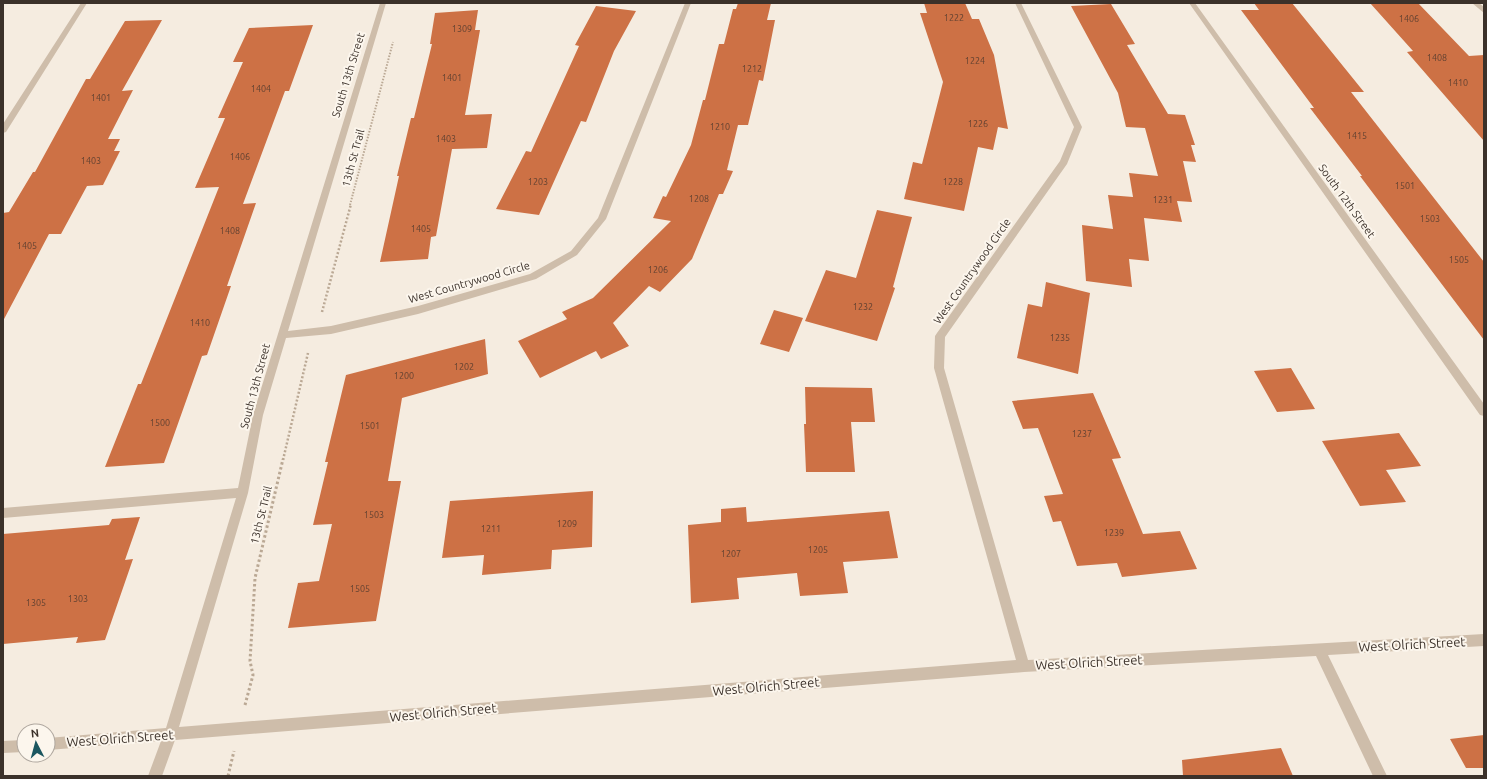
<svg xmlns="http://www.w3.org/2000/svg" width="1487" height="779" viewBox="0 0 1487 779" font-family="Ubuntu,sans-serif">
  <rect width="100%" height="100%" fill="#f5ece0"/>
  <path fill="#cd7145" d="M 738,3 L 771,3 L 767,20 L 775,20 L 763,81 L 759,80 L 748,125 L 738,125 L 727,170 L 733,171 L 723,194 L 719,194 L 692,259 L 660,292 L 649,286 L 613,323 L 629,346 L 601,359 L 596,351 L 540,378 L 518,341 L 567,319 L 562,312 L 593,298 L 671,221 L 653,218 L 663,196 L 666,197 L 691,145 L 703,100 L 705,100 L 719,44 L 724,44 L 733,9 L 736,9 Z
    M 924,3 L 965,3 L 972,19 L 979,19 L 994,55 L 1008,129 L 998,127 L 993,150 L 978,147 L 964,211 L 904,199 L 913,162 L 922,164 L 943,82 L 920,13 L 927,13 Z
    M 1254,3 L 1292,3 L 1364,92 L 1351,92 L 1484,262 L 1484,340 L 1360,176 L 1362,176 L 1310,108 L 1314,108 L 1241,10 L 1259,10 Z
    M 1370,3 L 1418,3 L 1469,56 L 1484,55 L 1484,141 L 1407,52 L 1413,51 Z
    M 1111,4 L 1135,44 L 1127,45 L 1168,114 L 1185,115 L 1195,145 L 1191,145 L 1196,162 L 1183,161 L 1192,202 L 1177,201 L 1182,222 L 1144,218 L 1149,261 L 1129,259 L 1132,287 L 1086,281 L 1082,225 L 1113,229 L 1108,195 L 1133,197 L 1129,173 L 1158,176 L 1145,128 L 1126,127 L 1118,93 L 1071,6 Z
    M 596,6 L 636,11 L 614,51 L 586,122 L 581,121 L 539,215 L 496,209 L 526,151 L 531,152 L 579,46 L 575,45 Z
    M 478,10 L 475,30 L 480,30 L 465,115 L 492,114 L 487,148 L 452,149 L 436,236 L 431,237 L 428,259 L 380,262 L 399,176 L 397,176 L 411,118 L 414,118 L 432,44 L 430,44 L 435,13 Z
    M 162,20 L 122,91 L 133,90 L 108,139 L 120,139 L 114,151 L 120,151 L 103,185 L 87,186 L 61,234 L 49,234 L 3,321 L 3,213 L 9,212 L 33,172 L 35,172 L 86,79 L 90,79 L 125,21 Z
    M 313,25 L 289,91 L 285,91 L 243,204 L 256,203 L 227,286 L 231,286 L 207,355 L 202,356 L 164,463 L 105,467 L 138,384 L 141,384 L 219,187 L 195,188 L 225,118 L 218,118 L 243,62 L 233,62 L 249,28 Z
    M 877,210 L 912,217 L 893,287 L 895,288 L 877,341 L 805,321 L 826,270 L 856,278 Z
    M 1046,282 L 1090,293 L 1078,374 L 1017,358 L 1028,304 L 1042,307 Z
    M 774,310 L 803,318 L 789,352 L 760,344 Z
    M 485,339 L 488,374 L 402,398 L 388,481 L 401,481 L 376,621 L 288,628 L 298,583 L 319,581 L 332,524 L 313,525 L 328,462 L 325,462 L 346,375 Z
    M 1291,368 L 1315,409 L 1277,412 L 1254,371 Z
    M 805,387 L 872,388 L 875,422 L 851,422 L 855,472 L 806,472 L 804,424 L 806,424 Z
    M 1093,393 L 1121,458 L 1112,459 L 1143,534 L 1180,531 L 1197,569 L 1122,577 L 1117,563 L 1077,566 L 1061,521 L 1053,522 L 1044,496 L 1063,494 L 1038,428 L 1023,429 L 1012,401 Z
    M 1399,433 L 1421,466 L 1386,470 L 1406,502 L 1360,506 L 1322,441 Z
    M 593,491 L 592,547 L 552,550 L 551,569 L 482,575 L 484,555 L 442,558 L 450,501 Z
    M 746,507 L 747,522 L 889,511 L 898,558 L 843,562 L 848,593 L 800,596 L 797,573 L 737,578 L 739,599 L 691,603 L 688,525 L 721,522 L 721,509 Z
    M 140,517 L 125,560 L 133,559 L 105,640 L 76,643 L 78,637 L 3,644 L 3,534 L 109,525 L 112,519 Z
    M 1484,735 L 1484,768 L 1466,768 L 1450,739 Z
    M 1281,748 L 1293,776 L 1183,776 L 1182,760 Z"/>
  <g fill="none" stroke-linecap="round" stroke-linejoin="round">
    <path stroke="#baa894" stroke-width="2" stroke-dasharray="1.5 1.5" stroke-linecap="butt" d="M 350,205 L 393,42"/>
    <path stroke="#baa894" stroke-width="2.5" stroke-dasharray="2 2" stroke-linecap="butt" d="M 322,312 L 351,204
      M 283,460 L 308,353"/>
    <path stroke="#baa894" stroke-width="3" stroke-dasharray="2.5 2.5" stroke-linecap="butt" d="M 245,705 L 253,675 L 250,661 L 255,578 L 283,459
      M 228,776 L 234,751"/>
    <path fill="#cebdaa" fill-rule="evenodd" d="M 81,3 L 87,3 L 6,132 L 3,133 L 3,124 Z
      M 380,3 L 386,3 L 288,331 L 331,326 L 418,306 L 530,274 L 571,251 L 598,218 L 685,3 L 691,3 L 606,219 L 577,255 L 536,279 L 418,314 L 331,334 L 286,338 L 263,415 L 248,493 L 179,727 L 1016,660 L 934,368 L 935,336 L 937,333 L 1060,161 L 1074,127 L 1015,3 L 1021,3 L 1082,127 L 1067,164 L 945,337 L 944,368 L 1028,660 L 1484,634 L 1484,646 L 1328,655 L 1387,776 L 1373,776 L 1316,656 L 1024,672 L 175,740 L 162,776 L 148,776 L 161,741 L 48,750 L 48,738 L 166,728 L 236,498 L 3,518 L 3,508 L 238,488 L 253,415 Z
      M 1189,3 L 1195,3 L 1484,404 L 1484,416 L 1480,415 Z
      M 1472,3 L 1479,3 L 1484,7 L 1484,13 Z
      M 24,740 L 24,752 L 3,753 L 3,741 Z"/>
  </g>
  <g text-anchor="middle" stroke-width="4" stroke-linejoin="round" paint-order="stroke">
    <g font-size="9" fill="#604131">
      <text x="954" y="21">1222</text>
      <text x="1409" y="22">1406</text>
      <text x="462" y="32">1309</text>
      <text x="1437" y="61">1408</text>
      <text x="975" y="64">1224</text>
      <text x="752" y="72">1212</text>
      <text x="452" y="81">1401</text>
      <text x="1458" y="86">1410</text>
      <text x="261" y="92">1404</text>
      <text x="101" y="101">1401</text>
      <text x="978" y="127">1226</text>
      <text x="720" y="130">1210</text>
      <text x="1357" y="139">1415</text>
      <text x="446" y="142">1403</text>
      <text x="240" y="160">1406</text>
      <text x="91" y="164">1403</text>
      <text x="538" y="185">1203</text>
      <text x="953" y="185">1228</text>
      <text x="1405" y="189">1501</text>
      <text x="699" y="202">1208</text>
      <text x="1163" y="203">1231</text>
      <text x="1430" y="222">1503</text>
      <text x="421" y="232">1405</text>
      <text x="230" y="234">1408</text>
      <text x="27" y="249">1405</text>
      <text x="1459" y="263">1505</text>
      <text x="658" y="273">1206</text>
      <text x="863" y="310">1232</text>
      <text x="200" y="326">1410</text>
      <text x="1060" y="341">1235</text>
      <text x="464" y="370">1202</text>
      <text x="404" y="379">1200</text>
      <text x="160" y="426">1500</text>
      <text x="370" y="429">1501</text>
      <text x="1082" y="437">1237</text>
      <text x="374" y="518">1503</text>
      <text x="567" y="527">1209</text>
      <text x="491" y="532">1211</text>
      <text x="1114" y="536">1239</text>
      <text x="818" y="553">1205</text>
      <text x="731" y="557">1207</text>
      <text x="360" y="592">1505</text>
      <text x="78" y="602">1303</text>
      <text x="36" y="606">1305</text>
    </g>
    <g font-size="11" fill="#3b312a" stroke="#fcf6ed">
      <text transform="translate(348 75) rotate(-73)" y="4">South 13th Street</text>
      <text transform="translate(353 158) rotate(-75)" y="4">13th St Trail</text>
      <text transform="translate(1347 201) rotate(54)" y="4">South 12th Street</text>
      <text transform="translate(972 271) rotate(-55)" y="4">West Countrywood Circle</text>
      <text transform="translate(469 282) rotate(-16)" y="4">West Countrywood Circle</text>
      <text transform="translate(255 386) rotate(-75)" y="4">South 13th Street</text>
      <text transform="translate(261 515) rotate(-76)" y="4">13th St Trail</text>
    </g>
    <g font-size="13" fill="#3b312a" stroke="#fcf6ed">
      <text transform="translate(1412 644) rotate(-3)" y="5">West Olrich Street</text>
      <text transform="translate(1089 662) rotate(-3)" y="5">West Olrich Street</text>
      <text transform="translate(766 686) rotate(-5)" y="5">West Olrich Street</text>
      <text transform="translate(443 712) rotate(-5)" y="5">West Olrich Street</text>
      <text transform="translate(120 738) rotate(-4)" y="5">West Olrich Street</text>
    </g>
  </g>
  <rect width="1487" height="779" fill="none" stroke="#3b312a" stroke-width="8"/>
  <g transform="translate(36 743) rotate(354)"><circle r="19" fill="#fcf6ed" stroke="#afa79f"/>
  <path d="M0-3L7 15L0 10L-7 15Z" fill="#1c5760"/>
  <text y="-6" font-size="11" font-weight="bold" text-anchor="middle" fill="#3b312a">N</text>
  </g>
</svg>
